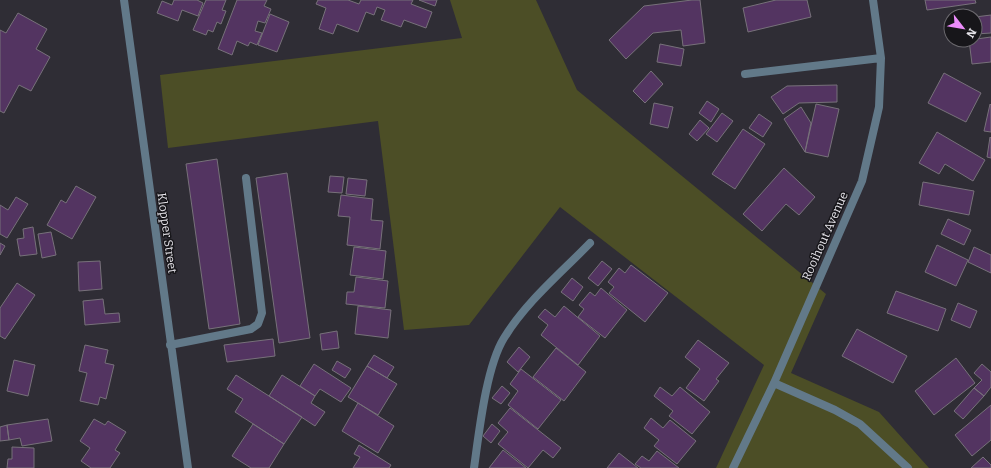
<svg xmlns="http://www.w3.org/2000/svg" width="991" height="468" viewBox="0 0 991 468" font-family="Bitter,serif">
  <rect width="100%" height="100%" fill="#2f2d35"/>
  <path fill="#4c4e26" d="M 450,0 L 536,0 L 577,90 L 826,294 L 791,373 L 879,412 L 929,468 L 716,468 L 764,365 L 560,207 L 469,325 L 404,330 L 378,121 L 168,148 L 160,75 L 462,38 Z"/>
  <path fill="#533461" stroke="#77717a" d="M 174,0 L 197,0 L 203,3 L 198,16 L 182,10 L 178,21 L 157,13 L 162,1 L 172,5 Z
    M 206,0 L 226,0 L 222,10 L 226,11 L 221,24 L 217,22 L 213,32 L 208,30 L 206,35 L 193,30 Z
    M 237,0 L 267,0 L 264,6 L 271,9 L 265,23 L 258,21 L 255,31 L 262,33 L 257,45 L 250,42 L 248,46 L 237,41 L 232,55 L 218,49 Z
    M 318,0 L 348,0 L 359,4 L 361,0 L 413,0 L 411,4 L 432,12 L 426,28 L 404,20 L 401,27 L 381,20 L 385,10 L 377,7 L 374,15 L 366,12 L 358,32 L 337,24 L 333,34 L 319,29 L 326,8 L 316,4 Z
    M 419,0 L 437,0 L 435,6 Z
    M 692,0 L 700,0 L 705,43 L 683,46 L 681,30 L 653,33 L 626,59 L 609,40 L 644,6 Z
    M 776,0 L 807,0 L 811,17 L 748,32 L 743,8 Z
    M 925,0 L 975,0 L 976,3 L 927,10 Z
    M 18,13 L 47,29 L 36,49 L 50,57 L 31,91 L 19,85 L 4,113 L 0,111 L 0,30 L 6,33 Z
    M 270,14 L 289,22 L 277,52 L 258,45 Z
    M 991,15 L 991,33 L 975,34 L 975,17 Z
    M 991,37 L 991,62 L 972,64 L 969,40 Z
    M 660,44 L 684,49 L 681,66 L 657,62 Z
    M 651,71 L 663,84 L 645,103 L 633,91 Z
    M 944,73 L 981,93 L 966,122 L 928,103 Z
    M 837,85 L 837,102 L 799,103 L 783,114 L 771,97 L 787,86 Z
    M 707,101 L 719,109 L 711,122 L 699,113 Z
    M 654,103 L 673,107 L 668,128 L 650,124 Z
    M 816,104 L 839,109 L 828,157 L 805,152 Z
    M 990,104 L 991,105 L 991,132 L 984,131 Z
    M 801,107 L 811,123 L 805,152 L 784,119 Z
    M 722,113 L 733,121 L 717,142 L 706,134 Z
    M 759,114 L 772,123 L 763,137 L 749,128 Z
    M 700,120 L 709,128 L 697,141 L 689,134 Z
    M 743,129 L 765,144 L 735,189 L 712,174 Z
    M 937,132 L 985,160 L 973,181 L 945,164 L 939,174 L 919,163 Z
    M 990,137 L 991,138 L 991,158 L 987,157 Z
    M 217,159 L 240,324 L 209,329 L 186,164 Z
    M 784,168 L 815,197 L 799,215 L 786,204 L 762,231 L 743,214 Z
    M 287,173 L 310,338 L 279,343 L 256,178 Z
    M 330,176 L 344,177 L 342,193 L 328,192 Z
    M 348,178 L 367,180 L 365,196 L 346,194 Z
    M 923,182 L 974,191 L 969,215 L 919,205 Z
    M 76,186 L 96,197 L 72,239 L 47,225 L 61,200 L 66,203 Z
    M 341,195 L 373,199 L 371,220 L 383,221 L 380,249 L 347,245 L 350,217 L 338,216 Z
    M 16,197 L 28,204 L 7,238 L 0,234 L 0,205 L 8,210 Z
    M 948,219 L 971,230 L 964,245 L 941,234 Z
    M 33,227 L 37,254 L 20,256 L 17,239 L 24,238 L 23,229 Z
    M 51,232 L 56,255 L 42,258 L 38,234 Z
    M 0,243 L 5,246 L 0,255 Z
    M 937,245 L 968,260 L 956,286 L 925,272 Z
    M 354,247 L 386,251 L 383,279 L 350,275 Z
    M 974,247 L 991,255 L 991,273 L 968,262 Z
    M 100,261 L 102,289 L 79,291 L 78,262 Z
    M 602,261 L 612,269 L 598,286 L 588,278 Z
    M 631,265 L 668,293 L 645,322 L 609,293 L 614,287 L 608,282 L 619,268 L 625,273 Z
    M 356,277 L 388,281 L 385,308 L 346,304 L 347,292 L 354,292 Z
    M 572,278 L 583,287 L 573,301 L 561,292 Z
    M 17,283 L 35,295 L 5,339 L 0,336 L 0,308 Z
    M 601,288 L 627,310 L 605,338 L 578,317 L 584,309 L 579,305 L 590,292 L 595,296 Z
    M 896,291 L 946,309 L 938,331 L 887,313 Z
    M 103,299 L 105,314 L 119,313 L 120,322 L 85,325 L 83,301 Z
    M 958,303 L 977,311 L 970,328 L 951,320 Z
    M 358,306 L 391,310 L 388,338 L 355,334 Z
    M 564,306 L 600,336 L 578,365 L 541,335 L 548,325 L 538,317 L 545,309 L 555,317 Z
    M 857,329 L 907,356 L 893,383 L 842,356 Z
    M 337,331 L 339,348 L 322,350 L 320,334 Z
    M 273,339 L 275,356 L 227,362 L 224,345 Z
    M 698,340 L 729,363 L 716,379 L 719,381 L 704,401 L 686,388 L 700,369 L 685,357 Z
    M 85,345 L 108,350 L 105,363 L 114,365 L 106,399 L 100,397 L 98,405 L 80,401 L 87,373 L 79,371 Z
    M 519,347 L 530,357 L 518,372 L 507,362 Z
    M 556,348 L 586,372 L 564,401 L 533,377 Z
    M 374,355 L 394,367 L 387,378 L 367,366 Z
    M 956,358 L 975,383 L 934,415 L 915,391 Z
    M 14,360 L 35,365 L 28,396 L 7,391 Z
    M 337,361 L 351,369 L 345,378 L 332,370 Z
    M 314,364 L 351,388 L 341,402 L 320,389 L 315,396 L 300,386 Z
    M 982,364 L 991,372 L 991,387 L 984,396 L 974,388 L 982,380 L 974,373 Z
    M 367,366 L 397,384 L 378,415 L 348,397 Z
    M 521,369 L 561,400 L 538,429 L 508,405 L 518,391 L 510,384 Z
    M 236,375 L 302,417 L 284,444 L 235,412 L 243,399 L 227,389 Z
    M 282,375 L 315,396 L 311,403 L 325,412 L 315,426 L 269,396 Z
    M 502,386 L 510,393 L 501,404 L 492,398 Z
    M 660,387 L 672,396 L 680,387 L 710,412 L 692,434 L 669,416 L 673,411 L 654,396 Z
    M 974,388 L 984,396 L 963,419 L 954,411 Z
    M 358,403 L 394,426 L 378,453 L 342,431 Z
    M 991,405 L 991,440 L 972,456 L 955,435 Z
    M 510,408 L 561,448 L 553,458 L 543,450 L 528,468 L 498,444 L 508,432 L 498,423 Z
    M 651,418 L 663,428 L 670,420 L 696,441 L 677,464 L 654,446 L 659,440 L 644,428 Z
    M 48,419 L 52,441 L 22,446 L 20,438 L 9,440 L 7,425 Z
    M 94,419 L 105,425 L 108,421 L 126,432 L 115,450 L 120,453 L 110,468 L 91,468 L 81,461 L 90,448 L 80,441 Z
    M 253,424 L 284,444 L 269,468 L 251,468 L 232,456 Z
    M 492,424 L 500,431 L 491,443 L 483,436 Z
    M 7,425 L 9,440 L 0,441 L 0,427 Z
    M 359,445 L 391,465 L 389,468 L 353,468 L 360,457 L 354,454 Z
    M 12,447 L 34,448 L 34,468 L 7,468 L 8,459 L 12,459 Z
    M 503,450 L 526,468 L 489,468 Z
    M 657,451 L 679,468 L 641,468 L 635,464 L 642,456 L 649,461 Z
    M 619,453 L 638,468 L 607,468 Z
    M 983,457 L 991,465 L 991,468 L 971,468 Z"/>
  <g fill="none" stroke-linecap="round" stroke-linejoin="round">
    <path stroke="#627989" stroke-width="8" d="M 124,0 L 188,468
      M 745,74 L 881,58
      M 170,345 L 251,329 L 258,324 L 262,313 L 246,178
      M 774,383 L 835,410 L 860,424 L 908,468
      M 474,468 C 479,433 486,367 504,338 C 526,302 561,273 590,243
      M 733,468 L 774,383 L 862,181 L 879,107 L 881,58 L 873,0"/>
  </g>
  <g text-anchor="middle" stroke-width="3" stroke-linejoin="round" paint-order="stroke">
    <g font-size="12" fill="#e6e4ea" stroke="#17161a">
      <text transform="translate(167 233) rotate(82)" y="4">Klopper Street</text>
      <text transform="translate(825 236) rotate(-66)" y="4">Rooihout Avenue</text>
    </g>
  </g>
  <g transform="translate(963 28) rotate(121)"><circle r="19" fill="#17161a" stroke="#6a686d"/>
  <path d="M0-3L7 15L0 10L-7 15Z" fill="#ec8cfb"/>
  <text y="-6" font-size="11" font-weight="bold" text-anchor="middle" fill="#e6e4ea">N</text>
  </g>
</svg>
